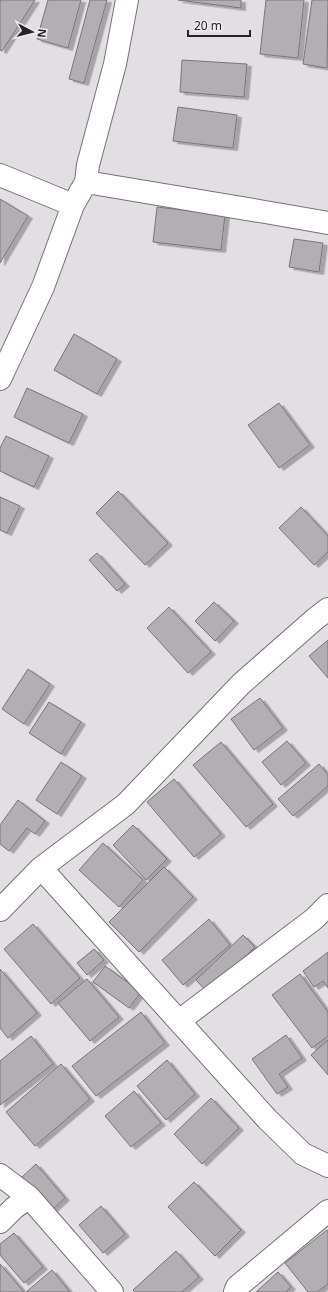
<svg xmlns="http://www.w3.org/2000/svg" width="328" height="1292" viewBox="0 0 328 1292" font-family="'Noto Sans',sans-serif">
  <defs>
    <filter id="shadow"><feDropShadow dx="4.5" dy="2.5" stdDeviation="0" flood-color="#0004"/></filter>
  </defs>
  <rect width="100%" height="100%" fill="#e2dee3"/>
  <path fill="#b2aeb3" stroke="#79757a" filter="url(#shadow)" d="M 0,0 L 35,0 L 2,51 L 0,50 Z
    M 48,0 L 81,0 L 68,48 L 37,39 Z
    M 90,0 L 107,0 L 84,83 L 69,79 Z
    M 178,0 L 241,0 L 241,8 Z
    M 266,0 L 304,0 L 298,58 L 260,54 Z
    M 312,0 L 328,0 L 327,68 L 303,64 Z
    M 182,60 L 247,64 L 244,97 L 180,92 Z
    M 178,107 L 237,115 L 233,148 L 173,141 Z
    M 0,199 L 28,216 L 0,263 Z
    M 157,207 L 225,215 L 221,250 L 153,242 Z
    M 294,239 L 323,243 L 319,272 L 289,267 Z
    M 74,334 L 117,359 L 97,394 L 54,370 Z
    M 27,388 L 83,414 L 69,443 L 14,417 Z
    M 279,403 L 310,445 L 279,468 L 248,425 Z
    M 6,436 L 49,456 L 34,487 L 0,471 L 0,448 Z
    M 118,491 L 168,543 L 145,565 L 96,513 Z
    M 0,497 L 20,506 L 7,533 L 0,530 Z
    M 301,507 L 328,536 L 328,552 L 314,565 L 279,528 Z
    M 97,553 L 125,584 L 117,591 L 89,560 Z
    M 214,602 L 234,621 L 215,641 L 195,621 Z
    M 169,607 L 211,652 L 188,673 L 147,628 Z
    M 328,640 L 328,678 L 309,656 Z
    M 28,669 L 50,684 L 24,724 L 2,709 Z
    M 260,698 L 283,728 L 254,750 L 231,719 Z
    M 49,702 L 81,722 L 61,754 L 29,733 Z
    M 287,741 L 306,763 L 281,785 L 262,762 Z
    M 221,742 L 273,804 L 246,827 L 193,765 Z
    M 61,762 L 82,776 L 57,814 L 36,800 Z
    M 319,764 L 328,775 L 328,786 L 293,816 L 278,799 Z
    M 174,779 L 221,834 L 194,857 L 147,802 Z
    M 18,800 L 45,821 L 35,834 L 27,828 L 9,851 L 0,844 L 0,825 Z
    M 133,825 L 167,859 L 146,880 L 113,845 Z
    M 103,843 L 143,880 L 119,907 L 79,870 Z
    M 164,867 L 193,897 L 139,952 L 109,922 Z
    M 209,919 L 230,945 L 183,985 L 162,960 Z
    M 33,924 L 80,978 L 51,1004 L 4,949 Z
    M 243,935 L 255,947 L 208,993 L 196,980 Z
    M 94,949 L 104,960 L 87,975 L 77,963 Z
    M 328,952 L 328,988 L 323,981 L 314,987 L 303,971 Z
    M 105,966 L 141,992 L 129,1008 L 93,982 Z
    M 0,969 L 37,1013 L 8,1038 L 0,1028 Z
    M 300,974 L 328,1012 L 328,1036 L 312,1048 L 272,995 Z
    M 87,979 L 119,1017 L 90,1041 L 58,1003 Z
    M 141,1012 L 165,1043 L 96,1096 L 72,1066 Z
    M 286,1035 L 302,1058 L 279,1074 L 288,1087 L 277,1094 L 252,1059 Z
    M 31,1036 L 53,1064 L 0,1105 L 0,1061 Z
    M 328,1040 L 328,1075 L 311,1055 Z
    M 167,1060 L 195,1094 L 166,1120 L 137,1086 Z
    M 61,1064 L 90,1099 L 35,1146 L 6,1112 Z
    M 134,1091 L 161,1123 L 131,1147 L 105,1116 Z
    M 211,1098 L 239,1128 L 202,1164 L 174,1134 Z
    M 36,1164 L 65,1198 L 52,1210 L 22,1177 Z
    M 194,1182 L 241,1230 L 215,1256 L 168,1207 Z
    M 101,1206 L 125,1234 L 103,1253 L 79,1225 Z
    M 327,1230 L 328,1231 L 328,1284 L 317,1292 L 308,1292 L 285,1263 Z
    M 14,1233 L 43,1267 L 24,1283 L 0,1255 L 0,1244 Z
    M 176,1251 L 199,1277 L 182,1292 L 135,1292 L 133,1290 Z
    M 0,1264 L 24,1292 L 0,1292 Z
    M 52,1270 L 70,1292 L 26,1292 Z
    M 278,1272 L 291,1287 L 286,1292 L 256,1292 Z"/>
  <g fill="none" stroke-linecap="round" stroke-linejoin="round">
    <defs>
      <path id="street" d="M 0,175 L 73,205
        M 86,182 L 265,212 L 328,223
        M 0,379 L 43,287 L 73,205 L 86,182 L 88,165 L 115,64 L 127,0
        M 41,868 L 267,1119 L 303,1154 L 328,1166
        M 0,910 L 41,868 L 126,804 L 241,684 L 315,619 L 328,609
        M 179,1021 L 314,919 L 328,905
        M 0,1175 L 29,1197 L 112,1292
        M 0,1222 L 14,1208 L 29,1197
        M 235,1292 L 237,1287 L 328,1211"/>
    </defs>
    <use href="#street" stroke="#767277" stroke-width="24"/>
    <use href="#street" stroke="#fff" stroke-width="22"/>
  </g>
  <g transform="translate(32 32) rotate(97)" stroke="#efebf0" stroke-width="3" paint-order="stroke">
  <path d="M0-3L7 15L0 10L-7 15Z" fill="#252325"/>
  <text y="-6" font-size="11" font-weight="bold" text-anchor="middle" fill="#252325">N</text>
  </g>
  <path d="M188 30v6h62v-6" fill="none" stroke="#252325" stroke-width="2"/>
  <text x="194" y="30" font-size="12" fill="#252325" stroke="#efebf0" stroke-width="3" paint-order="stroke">20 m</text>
</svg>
